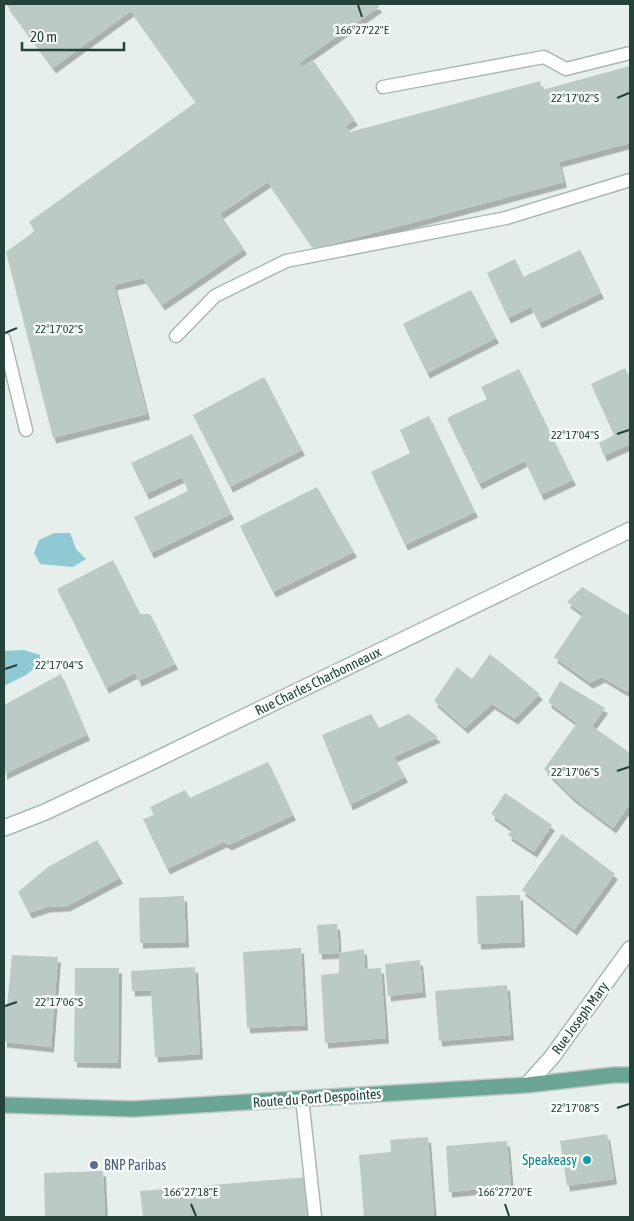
<svg xmlns="http://www.w3.org/2000/svg" width="634" height="1221" viewBox="0 0 634 1221" font-family="'Asap Condensed',sans-serif">
  <defs>
    <filter id="shadow"><feDropShadow dx="3" dy="5.5" stdDeviation="0" flood-color="#0004"/></filter>
  </defs>
  <rect width="100%" height="100%" fill="#e6efeb"/>
  <path fill="#8ec9d4" d="M 54,533 L 70,533 L 76,549 L 86,559 L 73,567 L 40,564 L 34,553 L 39,540 Z
    M 24,650 L 40,655 L 40,664 L 26,675 L 6,685 L 4,684 L 4,651 Z"/>
  <path fill="#bbcac4" filter="url(#shadow)" d="M 6,4 L 377,4 L 379,7 L 299,63 L 302,67 L 313,60 L 355,120 L 345,126 L 350,132 L 540,81 L 542,90 L 630,66 L 630,143 L 559,162 L 564,182 L 314,249 L 268,182 L 220,214 L 244,249 L 162,305 L 143,278 L 114,285 L 147,414 L 53,438 L 6,252 L 35,231 L 29,222 L 196,102 L 131,11 L 53,68 Z
    M 580,250 L 601,293 L 539,323 L 531,307 L 508,318 L 487,273 L 515,259 L 523,277 Z
    M 471,290 L 496,338 L 427,373 L 403,324 Z
    M 625,368 L 630,379 L 630,444 L 604,456 L 599,443 L 614,435 L 591,384 Z
    M 519,369 L 573,480 L 541,495 L 525,461 L 479,484 L 447,418 L 487,399 L 481,387 Z
    M 264,377 L 302,450 L 230,487 L 193,415 Z
    M 429,416 L 475,512 L 405,545 L 371,472 L 410,453 L 400,430 Z
    M 192,434 L 231,514 L 151,553 L 134,517 L 188,491 L 182,477 L 146,494 L 131,463 Z
    M 317,487 L 354,552 L 273,592 L 240,526 Z
    M 113,560 L 140,614 L 150,614 L 175,664 L 139,681 L 135,673 L 106,688 L 57,589 Z
    M 582,587 L 630,616 L 630,688 L 627,692 L 602,677 L 590,683 L 554,657 L 583,614 L 567,602 Z
    M 490,654 L 540,694 L 515,719 L 492,704 L 465,728 L 434,701 L 457,667 L 472,679 Z
    M 61,674 L 87,735 L 4,774 L 4,705 Z
    M 560,681 L 605,708 L 592,726 L 630,753 L 630,804 L 613,828 L 571,796 L 544,769 L 577,723 L 548,702 Z
    M 371,714 L 379,728 L 409,714 L 438,737 L 394,757 L 405,777 L 350,805 L 322,735 Z
    M 268,762 L 293,815 L 229,845 L 224,842 L 167,869 L 143,819 L 154,815 L 150,807 L 185,790 L 190,798 Z
    M 505,793 L 552,825 L 534,852 L 508,835 L 512,829 L 491,814 Z
    M 562,834 L 615,874 L 574,930 L 522,890 Z
    M 97,840 L 120,878 L 67,906 L 47,907 L 29,913 L 18,892 L 48,867 Z
    M 520,895 L 522,942 L 478,944 L 476,896 Z
    M 184,896 L 186,942 L 140,943 L 139,898 Z
    M 337,924 L 339,953 L 364,949 L 365,969 L 381,968 L 386,1038 L 325,1043 L 321,975 L 339,973 L 339,953 L 319,954 L 317,925 Z
    M 301,948 L 305,1025 L 247,1028 L 243,952 Z
    M 12,955 L 58,957 L 51,1047 L 4,1042 L 4,1006 L 7,1006 Z
    M 420,960 L 423,992 L 388,996 L 385,964 Z
    M 195,967 L 200,1054 L 155,1057 L 151,990 L 132,991 L 131,971 Z
    M 75,968 L 119,968 L 118,1063 L 74,1062 Z
    M 507,985 L 511,1035 L 439,1041 L 435,991 Z
    M 607,1134 L 614,1179 L 567,1186 L 560,1141 Z
    M 428,1137 L 434,1216 L 364,1217 L 359,1155 L 391,1152 L 390,1140 Z
    M 507,1141 L 511,1186 L 449,1192 L 446,1146 Z
    M 103,1171 L 105,1217 L 45,1217 L 44,1173 Z
    M 308,1177 L 312,1217 L 143,1217 L 140,1191 Z"/>
  <g fill="none" stroke-linecap="round" stroke-linejoin="round">
    <defs>
      <path id="lane" d="M 383,87 L 544,57 L 566,69 L 630,53
        M 176,336 L 215,296 L 286,261 L 506,218 L 630,180
        M 4,339 L 26,430
        M 302,1098 L 315,1217"/>
      <path id="street" d="M 4,828 L 45,812 L 147,764 L 630,530
        M 527,1085 L 552,1057 L 630,949"/>
      <path id="primary" d="M 4,1105 L 133,1109 L 527,1085 L 614,1075 L 630,1075"/>
    </defs>
    <use href="#lane" stroke="#a8b8b2" stroke-width="15"/>
    <use href="#street" stroke="#a8b8b2" stroke-width="18"/>
    <use href="#primary" stroke="#c2cac8" stroke-width="18"/>
    <use href="#lane" stroke="#fff" stroke-width="12"/>
    <use href="#street" stroke="#fff" stroke-width="15"/>
    <use href="#primary" stroke="#6aa596" stroke-width="15"/>
  </g>
  <path fill="none" stroke="#24423a" stroke-width="2" d="M 358,5 L 362,17M 617,98 L 629,93M 5,333 L 17,328M 617,434 L 629,430M 5,669 L 17,665M 617,771 L 629,767M 5,1006 L 17,1002M 617,1108 L 629,1104M 191,1204 L 196,1216M 505,1204 L 509,1216"/>
  <circle fill="#0f9aa8" stroke="#f7fbf9" stroke-width="2" cx="587" cy="1160" r="5"/>
  <circle fill="#5c6f8a" stroke="#f7fbf9" stroke-width="2" cx="94" cy="1165" r="5"/>
  <g text-anchor="middle" stroke-width="5" stroke-linejoin="round" paint-order="stroke">
    <g font-size="14" fill="#24423a" stroke="#f7fbf9">
      <text transform="translate(318 681) rotate(-26)" y="5">Rue Charles Charbonneaux</text>
      <text transform="translate(580 1018) rotate(-54)" y="5">Rue Joseph Mary</text>
      <text transform="translate(317 1098) rotate(-4)" y="5">Route du Port Despointes</text>
    </g>
    <g font-size="14" fill="#0d838f" stroke="#f7fbf9" text-anchor="end">
      <text x="577" y="1165">Speakeasy</text>
    </g>
    <g font-size="14" fill="#4e5e75" stroke="#f7fbf9" text-anchor="start">
      <text x="104" y="1170">BNP Paribas</text>
    </g>
  </g>
  <g font-size="12" text-anchor="middle" fill="#24423a" stroke="#f7fbf9" stroke-width="5" stroke-linejoin="round" paint-order="stroke">
    <text x="362" y="34">166°27'22"E</text>
    <text x="575" y="102">22°17'02"S</text>
    <text x="59" y="333">22°17'02"S</text>
    <text x="575" y="439">22°17'04"S</text>
    <text x="59" y="669">22°17'04"S</text>
    <text x="575" y="776">22°17'06"S</text>
    <text x="59" y="1006">22°17'06"S</text>
    <text x="575" y="1112">22°17'08"S</text>
    <text x="191" y="1196">166°27'18"E</text>
    <text x="505" y="1196">166°27'20"E</text>
  </g>
  <rect width="634" height="1221" fill="none" stroke="#24423a" stroke-width="10"/>
  <path d="M22 42v8h102v-8" fill="none" stroke="#24423a" stroke-width="2.5"/>
  <text x="30" y="42" font-size="15" fill="#24423a" stroke="#f7fbf9" stroke-width="4" paint-order="stroke">20 m</text>
</svg>
